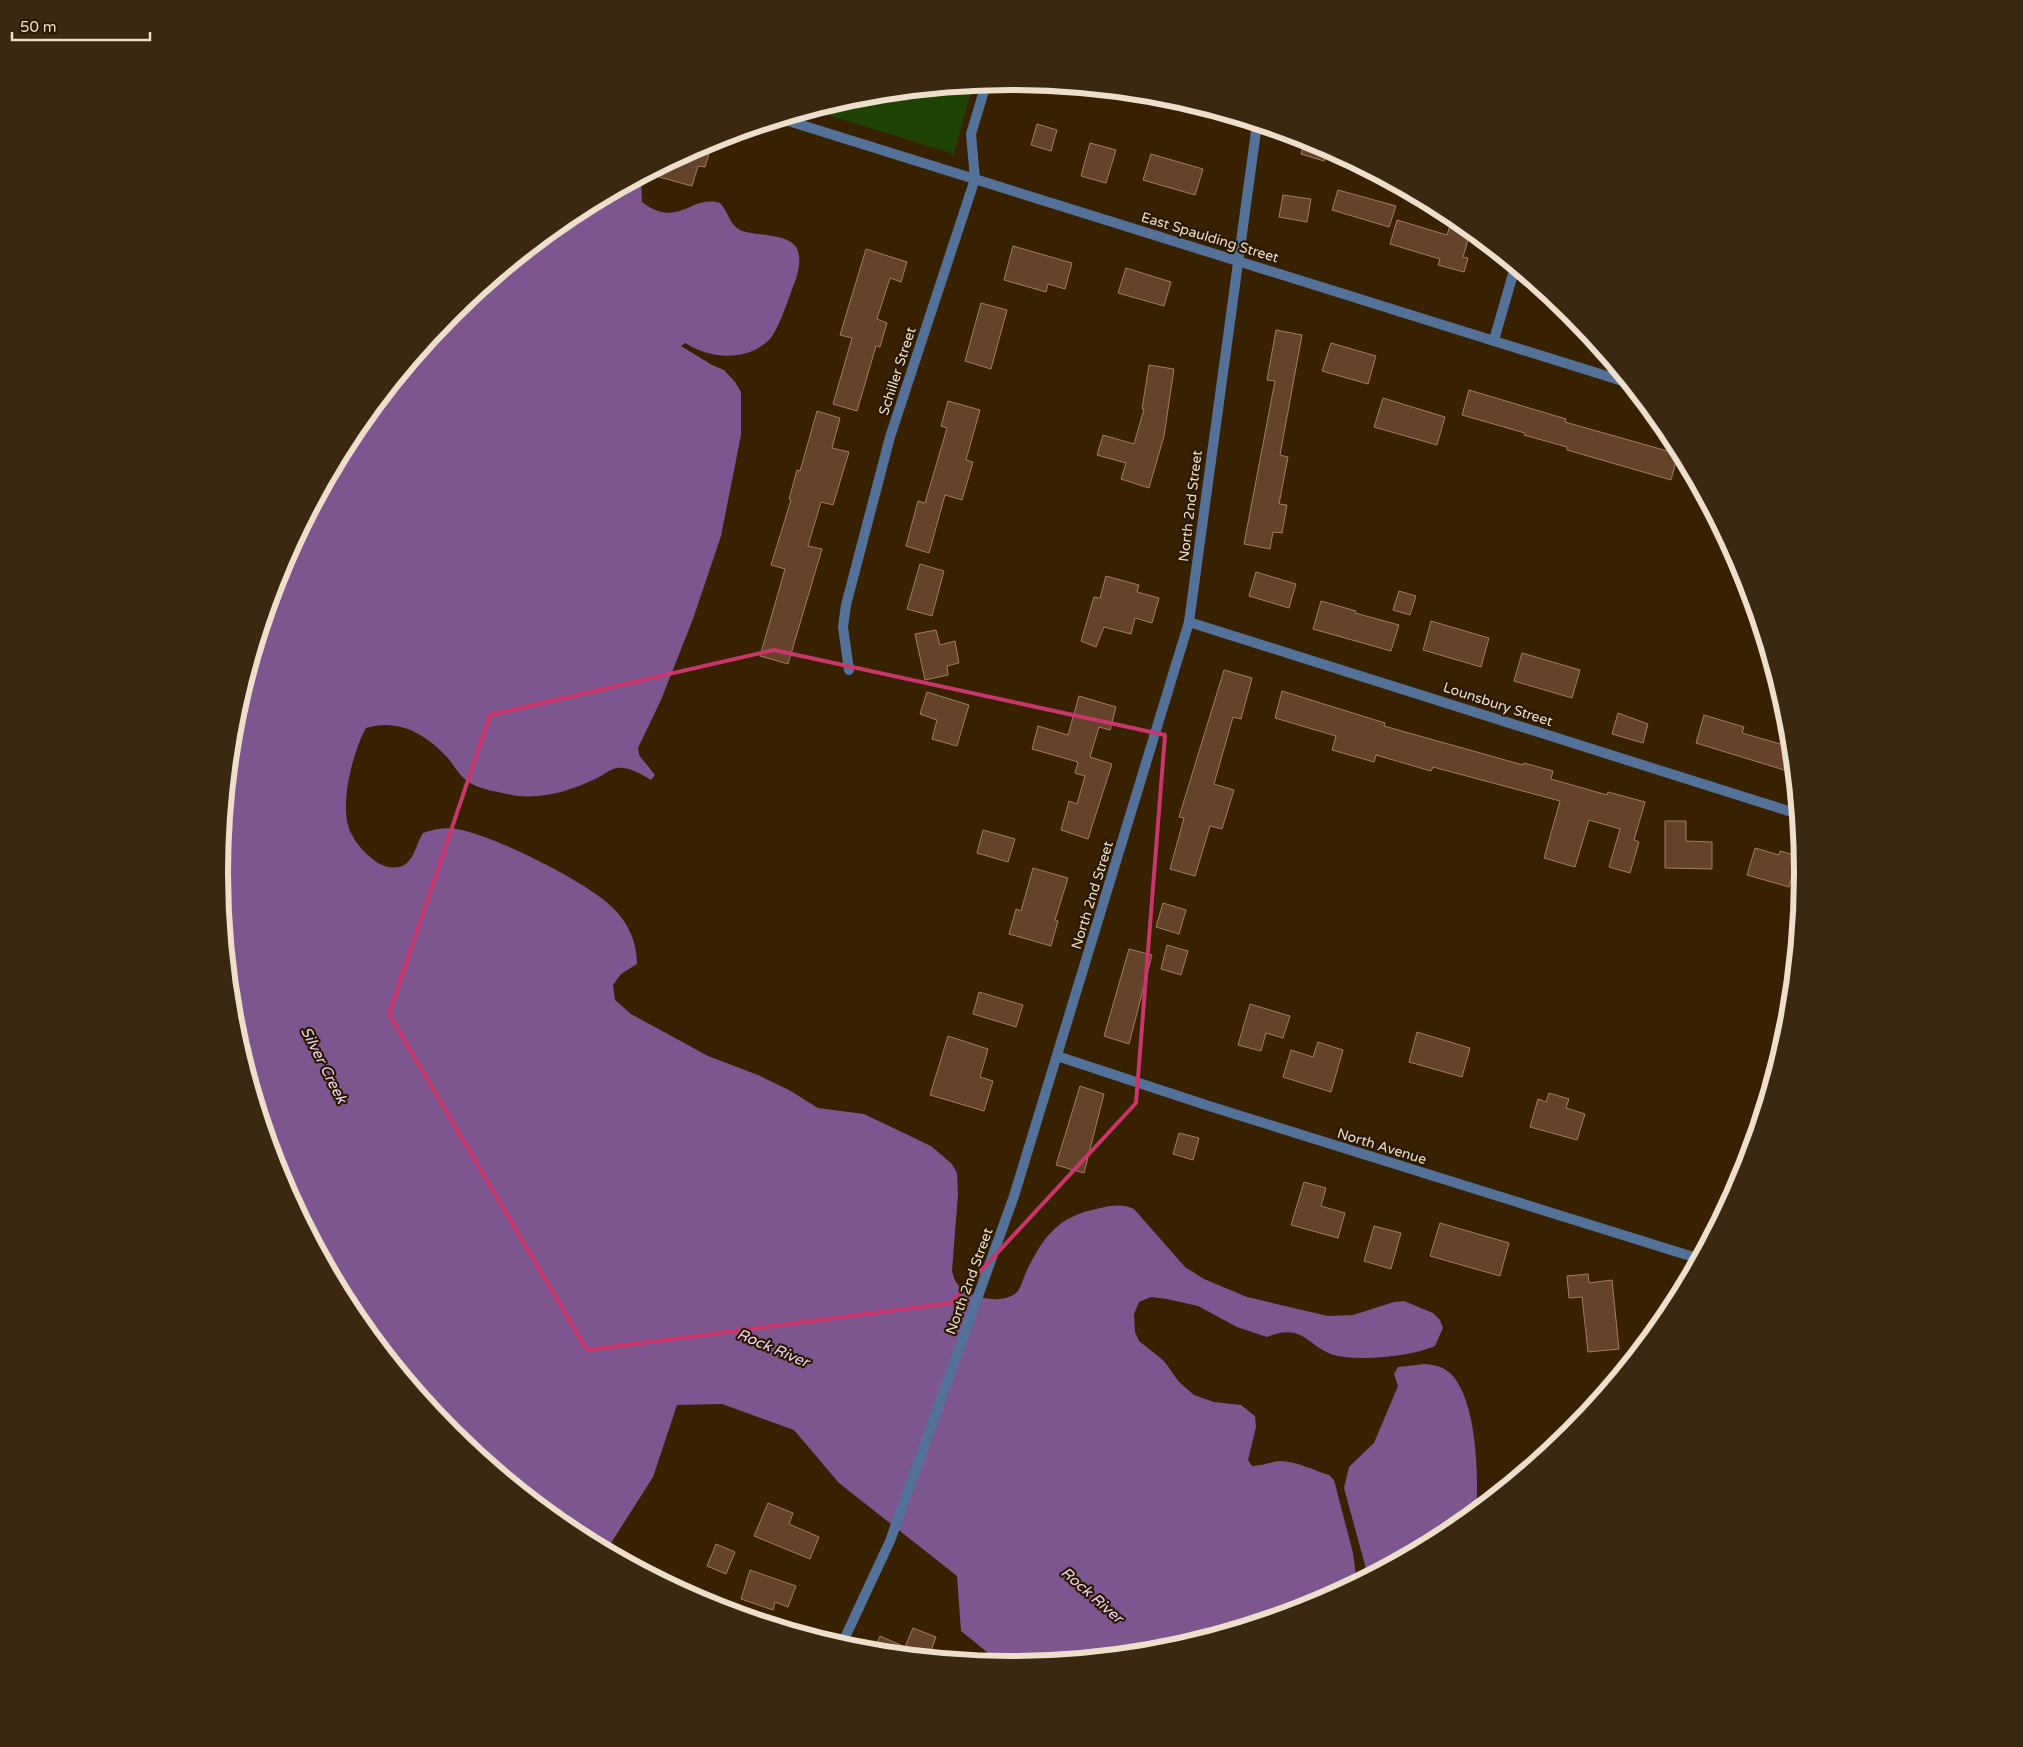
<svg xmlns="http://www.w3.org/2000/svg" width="2023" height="1747" viewBox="0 0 2023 1747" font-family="'Varela Round',sans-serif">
  <rect width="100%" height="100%" fill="#372100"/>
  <path fill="#1f4305" d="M 973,85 L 954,154 L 812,110 L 857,96 Z"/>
  <path fill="#7e568f" d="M 641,177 L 642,202 C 679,230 690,194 720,203 C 728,211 729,224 740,230 C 756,237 792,232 798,251 C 802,264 796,280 791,292 C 787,304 777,332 769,340 C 746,362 710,359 685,343 L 681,346 L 712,365 L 724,370 L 735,382 L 741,392 L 741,435 L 721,536 L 693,619 L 661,700 L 638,748 L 639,755 L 655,775 L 651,780 C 643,775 633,769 623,768 C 613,766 604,775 595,779 C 568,792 537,801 507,794 C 494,791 478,789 467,781 C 459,775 454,765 447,757 C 425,734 399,718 366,728 C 353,751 337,810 352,835 C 358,847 367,855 378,863 C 386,868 399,870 407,863 C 415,856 417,842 423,833 C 434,829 446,827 457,829 C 493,835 590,883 614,909 C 629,924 637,943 637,964 L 621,974 L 613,985 L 615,1000 L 631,1014 L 708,1056 L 758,1075 L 789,1090 L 818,1108 L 864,1114 L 931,1146 L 952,1164 L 957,1173 L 958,1194 L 952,1271 C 953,1274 954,1279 956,1282 C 965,1297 1004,1307 1018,1291 C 1022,1285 1024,1276 1027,1270 C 1044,1236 1058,1217 1096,1209 C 1109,1206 1121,1203 1134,1209 L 1185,1267 L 1204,1279 L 1247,1297 L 1328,1316 L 1353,1315 L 1394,1302 L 1404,1301 L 1433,1313 L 1440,1320 L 1443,1328 L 1435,1346 C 1413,1356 1363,1361 1338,1356 C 1309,1350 1305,1321 1267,1337 L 1237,1327 L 1198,1306 L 1167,1299 L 1151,1297 L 1139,1302 L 1134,1314 L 1135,1332 L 1139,1341 L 1164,1361 L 1179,1382 L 1194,1395 L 1214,1402 L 1241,1405 L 1255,1416 L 1256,1427 L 1248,1460 L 1252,1466 C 1262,1466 1270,1462 1279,1461 C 1296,1461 1313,1470 1329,1475 L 1334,1480 L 1353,1553 L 1357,1583 L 1314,1606 L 1166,1651 L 1003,1665 L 961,1631 L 957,1576 L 839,1483 L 794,1430 L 722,1404 L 677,1405 L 653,1477 L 606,1551 L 571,1532 L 451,1433 L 353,1313 L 279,1176 L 234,1028 L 219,873 L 235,719 L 280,570 L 353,433 L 452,313 L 572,215 L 586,212 L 597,201 Z
    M 1425,1364 C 1434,1365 1442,1366 1450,1373 C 1477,1398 1479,1478 1476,1512 L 1451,1532 L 1367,1578 L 1365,1565 L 1344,1488 L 1349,1467 L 1374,1443 L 1398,1386 L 1394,1374 L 1398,1367 Z"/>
  <path fill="#65422a" stroke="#a47d63" d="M 1037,124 L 1057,130 L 1051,151 L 1031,145 Z
    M 1306,139 L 1327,148 L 1324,161 L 1301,154 Z
    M 713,140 L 705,167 L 698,166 L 692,186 L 659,177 L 662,166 Z
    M 1090,143 L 1116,150 L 1106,183 L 1081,176 Z
    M 1151,154 L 1203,169 L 1195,195 L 1143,180 Z
    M 1338,190 L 1396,206 L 1389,227 L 1332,210 Z
    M 1283,195 L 1311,199 L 1307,222 L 1279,217 Z
    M 1453,216 L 1471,230 L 1463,257 L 1468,258 L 1464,272 L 1438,265 L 1440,259 L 1390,244 L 1397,220 L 1447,235 Z
    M 1013,246 L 1072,263 L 1065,289 L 1048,284 L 1046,292 L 1004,280 Z
    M 866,249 L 907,262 L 901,282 L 890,278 L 877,319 L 887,323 L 880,347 L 876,346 L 857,411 L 833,404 L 852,338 L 840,335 Z
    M 1126,268 L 1171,282 L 1164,306 L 1118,293 Z
    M 981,303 L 1007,310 L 991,369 L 965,361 Z
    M 1276,330 L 1302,335 L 1280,455 L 1288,457 L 1279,504 L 1287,505 L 1282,533 L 1273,532 L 1270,549 L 1244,544 L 1275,381 L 1267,380 Z
    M 1331,343 L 1376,356 L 1368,384 L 1322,371 Z
    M 1149,365 L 1174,369 L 1164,436 L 1149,488 L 1121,479 L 1126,463 L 1097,455 L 1103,435 L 1134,444 L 1144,409 L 1142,409 Z
    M 1469,390 L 1566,419 L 1565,422 L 1678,454 L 1671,480 L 1567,450 L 1567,447 L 1524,435 L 1525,433 L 1462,415 Z
    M 1383,398 L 1445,417 L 1437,445 L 1374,427 Z
    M 948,401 L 980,410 L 966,460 L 973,462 L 962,500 L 945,495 L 929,553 L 906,546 L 918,501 L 925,503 L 947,428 L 941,426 Z
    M 817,411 L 840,418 L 832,448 L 849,452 L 833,505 L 821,502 L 808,546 L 822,549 L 788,664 L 760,656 L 785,569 L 771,565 L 791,500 L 789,499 L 797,470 L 800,471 Z
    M 920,564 L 944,571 L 932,616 L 907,609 Z
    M 1256,572 L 1296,584 L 1289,608 L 1249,596 Z
    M 1106,576 L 1139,585 L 1137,592 L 1159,598 L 1152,623 L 1135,618 L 1131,634 L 1104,627 L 1096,647 L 1081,641 L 1094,597 L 1100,598 Z
    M 1399,591 L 1416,596 L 1410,615 L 1393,610 Z
    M 1321,601 L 1356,611 L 1355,613 L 1399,625 L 1391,651 L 1313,629 Z
    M 1431,621 L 1489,638 L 1481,667 L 1423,650 Z
    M 936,630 L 940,645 L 955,641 L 959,663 L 947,666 L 948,675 L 925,680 L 915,634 Z
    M 1522,653 L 1580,670 L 1572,698 L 1514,681 Z
    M 1224,670 L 1252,678 L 1241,719 L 1233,717 L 1214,784 L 1234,790 L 1222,829 L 1210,826 L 1195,876 L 1170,869 L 1184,818 L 1179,817 Z
    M 1282,691 L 1385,723 L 1384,726 L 1523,765 L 1524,763 L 1553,771 L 1551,779 L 1607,795 L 1608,792 L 1645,802 L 1634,840 L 1639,842 L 1630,873 L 1609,867 L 1620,829 L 1589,820 L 1575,867 L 1544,858 L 1560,801 L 1433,767 L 1431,771 L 1376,755 L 1374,762 L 1332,750 L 1336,736 L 1275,718 Z
    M 927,692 L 969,705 L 957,746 L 932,739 L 937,720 L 920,714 Z
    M 1079,696 L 1116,707 L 1110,730 L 1099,727 L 1090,757 L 1112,764 L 1088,839 L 1061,830 L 1069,801 L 1077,804 L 1085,776 L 1075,773 L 1078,762 L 1032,749 L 1038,726 L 1068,735 Z
    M 1618,713 L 1648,724 L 1643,743 L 1612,734 Z
    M 1704,715 L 1744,727 L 1742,733 L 1791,747 L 1794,773 L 1696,743 Z
    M 1665,821 L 1686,821 L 1686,841 L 1712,842 L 1712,869 L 1665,868 Z
    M 983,830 L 1015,839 L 1008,862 L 977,853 Z
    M 1755,848 L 1779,855 L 1780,851 L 1798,856 L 1789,887 L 1747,875 Z
    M 1033,868 L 1068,878 L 1055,920 L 1058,921 L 1051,946 L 1009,934 L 1016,909 L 1021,911 Z
    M 1163,903 L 1186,910 L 1179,934 L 1156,927 Z
    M 1167,945 L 1188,951 L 1181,975 L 1161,969 Z
    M 1129,949 L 1152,955 L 1129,1044 L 1104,1036 Z
    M 979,992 L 1023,1005 L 1016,1027 L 973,1014 Z
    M 1250,1004 L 1290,1016 L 1283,1038 L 1266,1033 L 1261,1051 L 1238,1045 Z
    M 1417,1032 L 1470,1048 L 1462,1077 L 1409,1062 Z
    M 948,1036 L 988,1049 L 980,1077 L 993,1081 L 984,1111 L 930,1095 Z
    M 1318,1042 L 1343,1050 L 1331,1092 L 1283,1077 L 1291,1050 L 1313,1057 Z
    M 1080,1086 L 1104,1094 L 1084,1173 L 1056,1165 Z
    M 1549,1093 L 1569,1099 L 1566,1108 L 1585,1114 L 1577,1140 L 1530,1127 L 1538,1099 L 1546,1102 Z
    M 1179,1133 L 1199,1138 L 1193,1160 L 1173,1154 Z
    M 1304,1182 L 1326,1188 L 1321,1206 L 1345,1213 L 1338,1238 L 1291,1225 Z
    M 1440,1223 L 1509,1243 L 1500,1276 L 1430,1256 Z
    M 1374,1226 L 1401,1233 L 1391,1269 L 1364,1261 Z
    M 1588,1274 L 1589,1283 L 1612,1280 L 1619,1349 L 1588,1352 L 1582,1297 L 1569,1298 L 1567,1276 Z
    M 768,1503 L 793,1513 L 789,1524 L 819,1537 L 810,1559 L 754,1536 Z
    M 716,1544 L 735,1552 L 726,1574 L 707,1566 Z
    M 750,1570 L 796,1586 L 788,1607 L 775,1602 L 773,1610 L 741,1599 Z
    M 913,1628 L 936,1637 L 928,1658 L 873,1652 L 880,1636 L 905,1647 Z"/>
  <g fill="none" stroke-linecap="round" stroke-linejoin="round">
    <path stroke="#547299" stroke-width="10" d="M 1494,340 L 1515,267
      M 1189,622 L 1798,814
      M 849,670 L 843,627 L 846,605 L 890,437 L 975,179 L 971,134 L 986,84
      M 1057,1056 L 1209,1106 L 1700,1259
      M 841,1646 L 890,1541 L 1014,1196 L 1189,622 L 1257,124"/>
    <path stroke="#547299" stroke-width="10" d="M 782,119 L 1629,383"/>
  </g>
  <path fill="none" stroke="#c8366c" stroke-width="4" stroke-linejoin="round" d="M 774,650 L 1165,735 L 1136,1103 L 951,1303 L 587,1350 L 389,1014 L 490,715 Z"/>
  <g text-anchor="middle" stroke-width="4.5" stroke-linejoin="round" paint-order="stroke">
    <g font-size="14" fill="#eddfcc" stroke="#2a1900">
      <text transform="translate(1210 237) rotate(17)" y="5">East Spaulding Street</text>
      <text transform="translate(897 371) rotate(-72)" y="5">Schiller Street</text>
      <text transform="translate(1190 506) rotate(-83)" y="5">North 2nd Street</text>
      <text transform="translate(1498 704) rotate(18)" y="5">Lounsbury Street</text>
      <text transform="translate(1092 895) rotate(-73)" y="5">North 2nd Street</text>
      <text transform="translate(1382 1146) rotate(17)" y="5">North Avenue</text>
      <text transform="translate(969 1281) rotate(-70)" y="5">North 2nd Street</text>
    </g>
    <g font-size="15" font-style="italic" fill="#ecd5f6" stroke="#2a1900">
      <text transform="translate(324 1065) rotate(63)" y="5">Silver Creek</text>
      <text transform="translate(773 1348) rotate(23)" y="5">Rock River</text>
      <text transform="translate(1092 1595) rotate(41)" y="5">Rock River</text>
    </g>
  </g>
  <path d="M0 0H2023V1747H0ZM228 873a783 783 0 1 1 1566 0a783 783 0 1 1-1566 0Z" fill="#3a2910" fill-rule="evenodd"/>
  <path fill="none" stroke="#eddfcc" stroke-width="6" d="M228 873a783 783 0 1 1 1566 0a783 783 0 1 1-1566 0Z"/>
  <path d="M12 32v8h138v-8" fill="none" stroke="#eddfcc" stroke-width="2.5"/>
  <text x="20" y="32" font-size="15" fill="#eddfcc" stroke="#2a1900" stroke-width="4" paint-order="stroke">50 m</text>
</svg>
